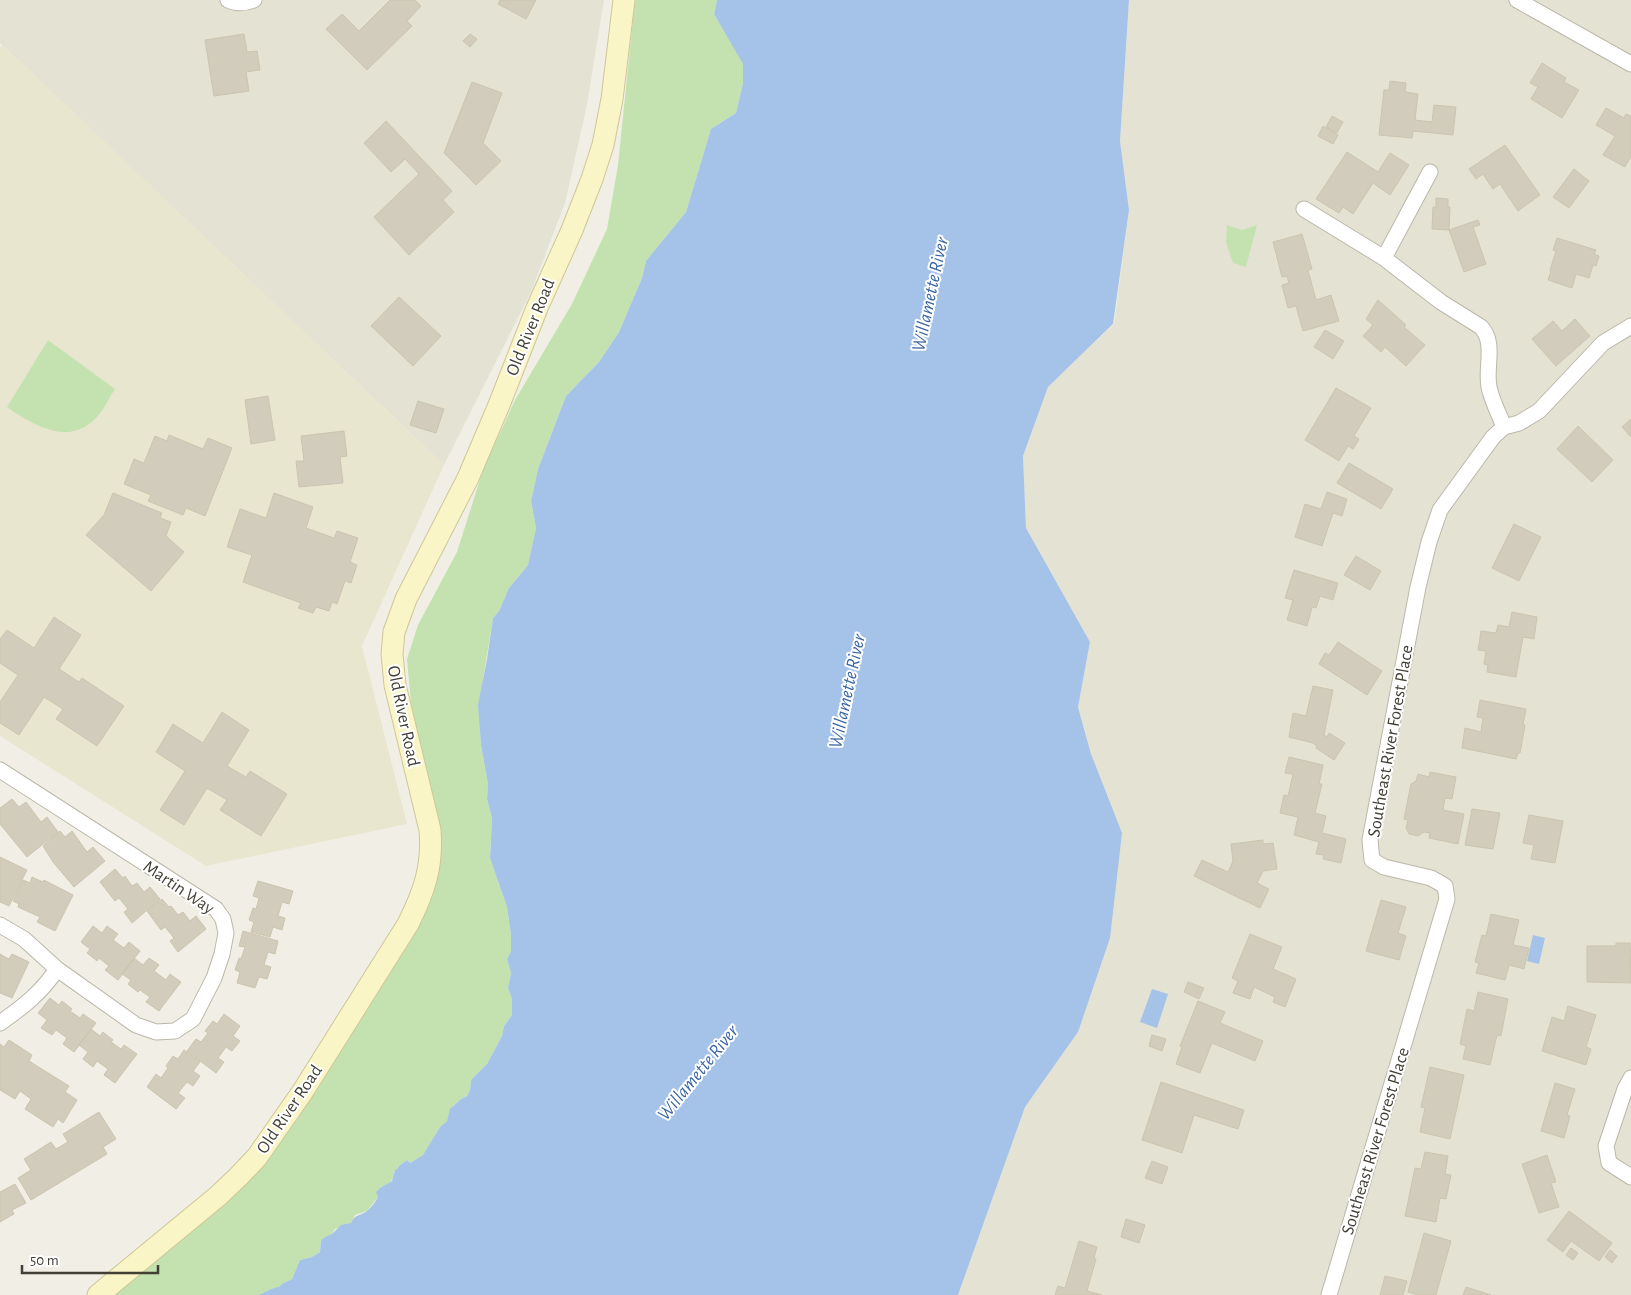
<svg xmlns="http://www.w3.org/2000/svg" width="1631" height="1295" viewBox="0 0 1631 1295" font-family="'Alegreya Sans',sans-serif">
  <rect width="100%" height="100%" fill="#f1efe5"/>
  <path fill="#e4e2d3" d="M 0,0 L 604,0 L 587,105 L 565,203 L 531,292 L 444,465 L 0,43 Z
    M 1129,0 L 1631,0 L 1631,1295 L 958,1295 L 1025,1107 L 1078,1032 L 1091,754 L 1078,706 L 1090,642 L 1026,528 L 1023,456 L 1048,387 L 1114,324 L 1129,210 L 1120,141 Z"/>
  <path fill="#e9e6d0" d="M 3,45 L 444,465 L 362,646 L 407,824 L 206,866 L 0,736 L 0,47 Z"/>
  <path fill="#c4e2b0" d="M 635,0 L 717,0 L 714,14 L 743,63 L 743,83 L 736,113 L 711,129 L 686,212 L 646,261 L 642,278 L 619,332 L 599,362 L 566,396 L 538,469 L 531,501 L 536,528 L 528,565 L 509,588 L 499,611 L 493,618 L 483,679 L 480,727 L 481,745 L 488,784 L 487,799 L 492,818 L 490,858 L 507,907 L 511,935 L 511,951 L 507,959 L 511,973 L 508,988 L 512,999 L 512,1015 L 504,1026 L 502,1036 L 487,1064 L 471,1080 L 470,1090 L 467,1096 L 461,1099 L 453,1106 L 447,1121 L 440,1127 L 423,1155 L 410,1163 L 407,1160 L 399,1166 L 398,1168 L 395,1170 C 392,1182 391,1183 380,1188 L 378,1197 L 367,1211 L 355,1215 L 351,1223 L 335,1229 L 332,1234 L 321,1240 L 320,1252 L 312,1257 L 300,1260 L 292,1279 L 282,1284 L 279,1288 C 269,1288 266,1293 258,1295 L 110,1295 L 249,1173 L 429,902 L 407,659 L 418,625 L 457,552 L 483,470 L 515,400 L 572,304 L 607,229 L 618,165 Z
    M 1227,225 L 1242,230 L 1257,225 L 1246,267 L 1233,263 L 1226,242 Z
    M 48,340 L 115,389 C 109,398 104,410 96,418 C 69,447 33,425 7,407 Z"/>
  <path fill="#a5c3e9" d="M 717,0 L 1129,0 L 1120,141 L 1129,210 L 1113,324 L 1048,387 L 1023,456 L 1026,528 L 1090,642 L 1078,707 L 1091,754 L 1122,833 L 1110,938 L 1078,1032 L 1025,1107 L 958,1295 L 258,1295 C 266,1293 269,1288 279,1287 L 282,1284 L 292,1279 L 300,1260 L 312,1257 L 320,1252 L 321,1240 L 325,1237 L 332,1234 L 341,1225 L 351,1223 C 356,1213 359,1217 367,1211 C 372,1207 375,1202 378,1197 L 376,1192 L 380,1188 L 392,1181 L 395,1170 L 398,1168 L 399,1166 L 407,1160 L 410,1163 L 423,1155 L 440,1127 L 447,1121 L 450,1109 L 461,1099 L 467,1096 L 470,1090 L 471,1080 L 487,1064 L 502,1036 L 504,1026 L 512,1015 L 512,999 L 508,988 L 511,973 L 507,959 L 511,951 L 511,935 L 507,907 L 490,858 L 492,818 L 487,799 L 488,784 L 481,745 L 478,705 L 487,659 L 493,618 L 499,611 L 509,588 L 528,565 L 536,528 L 531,501 L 538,469 L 566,396 L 599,362 L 619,332 L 642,278 L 646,261 L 686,212 L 711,129 L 736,113 L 743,83 L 743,64 L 714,14 Z
    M 1533,935 L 1545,938 L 1539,964 L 1527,961 Z
    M 1152,989 L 1168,994 L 1157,1028 L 1140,1022 Z"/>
  <path fill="#d1ccbb" stroke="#cbc5af" d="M 390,0 L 415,0 L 421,6 L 407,21 L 412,26 L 367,70 L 326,29 L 342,14 L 359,31 Z
    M 500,0 L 536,0 L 526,19 L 498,4 Z
    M 244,34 L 247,52 L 257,51 L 260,70 L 246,72 L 249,91 L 214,96 L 205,40 Z
    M 470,34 L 477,39 L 470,47 L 463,41 Z
    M 1542,63 L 1566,78 L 1564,82 L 1579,90 L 1562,118 L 1531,99 L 1538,87 L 1530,83 Z
    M 1390,81 L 1406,83 L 1405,92 L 1418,94 L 1415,120 L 1432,122 L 1434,105 L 1456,107 L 1453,135 L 1413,131 L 1412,138 L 1379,135 L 1384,90 L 1389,90 Z
    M 472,82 L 502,93 L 483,143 L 501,161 L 476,185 L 444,153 Z
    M 1606,108 L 1624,118 L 1626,114 L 1631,116 L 1631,156 L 1625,167 L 1603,155 L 1615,136 L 1596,125 Z
    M 1332,116 L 1343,122 L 1337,133 L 1326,127 Z
    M 386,121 L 452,191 L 443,200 L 454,212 L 409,255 L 374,217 L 419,174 L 405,159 L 391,172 L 364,143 Z
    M 1323,126 L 1338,135 L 1333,144 L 1318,136 Z
    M 1505,145 L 1540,195 L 1518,211 L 1500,184 L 1493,189 L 1483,174 L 1476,179 L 1469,169 Z
    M 1347,152 L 1378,172 L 1390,153 L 1409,165 L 1390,195 L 1373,183 L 1353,214 L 1343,207 L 1339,213 L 1316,199 Z
    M 1574,169 L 1589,181 L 1569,208 L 1553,197 Z
    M 1436,198 L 1448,199 L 1448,207 L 1450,207 L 1449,230 L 1432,229 L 1433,207 L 1436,207 Z
    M 1478,220 L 1480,225 L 1473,227 L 1486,264 L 1464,272 L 1449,230 Z
    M 1302,234 L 1312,269 L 1308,270 L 1316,300 L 1331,295 L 1339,321 L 1303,331 L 1296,306 L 1288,308 L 1282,285 L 1289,283 L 1287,276 L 1282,277 L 1273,242 Z
    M 1557,238 L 1596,250 L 1594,254 L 1599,256 L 1596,266 L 1593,265 L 1589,278 L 1576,274 L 1572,288 L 1548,280 L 1551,271 L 1550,270 L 1556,251 L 1553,250 Z
    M 399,297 L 441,336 L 413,366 L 371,326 Z
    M 1378,300 L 1406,325 L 1404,327 L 1425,345 L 1406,366 L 1385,347 L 1381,352 L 1363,336 L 1373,325 L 1366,319 Z
    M 1575,319 L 1590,336 L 1556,366 L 1532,339 L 1553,321 L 1562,331 Z
    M 1325,330 L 1344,341 L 1333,359 L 1314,347 Z
    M 1336,388 L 1371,408 L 1354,436 L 1359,439 L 1353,449 L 1348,446 L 1339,461 L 1305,440 Z
    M 268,396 L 275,440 L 251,444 L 245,400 Z
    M 418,401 L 444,409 L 436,433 L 410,425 Z
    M 1631,419 L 1631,437 L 1622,427 Z
    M 1578,426 L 1613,460 L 1592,482 L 1557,449 Z
    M 344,431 L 347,456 L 340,457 L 343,483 L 299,487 L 296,461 L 304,461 L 301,436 Z
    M 169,435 L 203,449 L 208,438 L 232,448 L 205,516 L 186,508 L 183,515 L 148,501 L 151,495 L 124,484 L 134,459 L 144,463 L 155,436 L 167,441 Z
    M 1349,463 L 1393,489 L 1381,509 L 1337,483 Z
    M 1327,492 L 1347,499 L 1342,516 L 1333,513 L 1322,546 L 1295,537 L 1305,504 L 1321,509 Z
    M 113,493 L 162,513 L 160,518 L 171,522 L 166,536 L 184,552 L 151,591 L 86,535 L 104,515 Z
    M 274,493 L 313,507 L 306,528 L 334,538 L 337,531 L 358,538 L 350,562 L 357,565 L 351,583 L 345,581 L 337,604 L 332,602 L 329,611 L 316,607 L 313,613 L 298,608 L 301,603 L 243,582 L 252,555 L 227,547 L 240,509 L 266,518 Z
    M 1514,524 L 1541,537 L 1519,581 L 1492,568 Z
    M 1356,556 L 1381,571 L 1370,590 L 1344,575 Z
    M 1294,570 L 1338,583 L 1333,600 L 1320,596 L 1316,608 L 1312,607 L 1307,626 L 1287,620 L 1293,600 L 1285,598 Z
    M 1512,612 L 1537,617 L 1534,639 L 1523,637 L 1516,677 L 1487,672 L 1488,665 L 1484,664 L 1486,651 L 1478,650 L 1481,631 L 1496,633 L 1498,625 L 1509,627 Z
    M 54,617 L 81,635 L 59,669 L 79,682 L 82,678 L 124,706 L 97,746 L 56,719 L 63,709 L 44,697 L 19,735 L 0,723 L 0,702 L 18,675 L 0,663 L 0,639 L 7,630 L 34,648 Z
    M 1338,642 L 1382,671 L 1367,695 L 1319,664 L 1325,653 L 1329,655 Z
    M 1313,686 L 1333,690 L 1324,735 L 1327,737 L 1329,733 L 1345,743 L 1334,760 L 1316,748 L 1317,746 L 1313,743 L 1289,737 L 1293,713 L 1306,716 Z
    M 1480,700 L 1526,709 L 1523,725 L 1525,725 L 1520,753 L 1518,753 L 1516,759 L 1462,748 L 1465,728 L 1481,732 L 1483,718 L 1477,717 Z
    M 222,712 L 249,730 L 227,766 L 246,777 L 250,771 L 287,794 L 261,836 L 220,810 L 227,800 L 207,788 L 184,825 L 160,810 L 185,771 L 156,752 L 173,724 L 203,743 Z
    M 1289,757 L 1323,765 L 1319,784 L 1322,784 L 1315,813 L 1326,816 L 1322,833 L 1346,839 L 1341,863 L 1323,859 L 1324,855 L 1316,854 L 1319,842 L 1294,835 L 1298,817 L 1280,813 L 1284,795 L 1288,796 L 1293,774 L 1285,773 Z
    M 1430,772 L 1456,777 L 1452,799 L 1445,798 L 1443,810 L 1464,814 L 1458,844 L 1429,838 L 1430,833 L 1424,832 L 1418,836 L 1409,834 L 1406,828 L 1408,820 L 1404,819 L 1411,784 L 1416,781 L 1418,774 L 1429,777 Z
    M 12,799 L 19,807 L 26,802 L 41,822 L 47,817 L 58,832 L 27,857 L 0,824 L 0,808 Z
    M 1472,809 L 1500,813 L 1493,849 L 1465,845 Z
    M 1529,815 L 1563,821 L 1555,863 L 1531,859 L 1534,845 L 1523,843 Z
    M 60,831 L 65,837 L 72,831 L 87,852 L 93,847 L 105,861 L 74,887 L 53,862 L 43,846 Z
    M 1263,840 L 1263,844 L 1273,843 L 1277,869 L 1263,871 L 1257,883 L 1269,889 L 1260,908 L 1194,876 L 1202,860 L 1228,872 L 1233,861 L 1231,844 Z
    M 0,857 L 27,870 L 9,906 L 0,902 Z
    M 115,869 L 123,878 L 125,876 L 132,886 L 137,883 L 144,892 L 150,887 L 160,899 L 132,923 L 124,912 L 128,909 L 119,898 L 115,901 L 100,882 Z
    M 32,877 L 43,882 L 44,880 L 73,895 L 55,931 L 37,922 L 40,917 L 18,907 L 19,904 L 13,901 L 23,880 L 30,883 Z
    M 258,881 L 293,891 L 289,904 L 282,902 L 278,916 L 285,918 L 282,930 L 273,927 L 270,937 L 251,932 L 254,922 L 249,920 L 253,908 L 256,909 L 259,898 L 253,896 Z
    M 162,899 L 169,907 L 171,906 L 178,915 L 183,912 L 190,921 L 196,916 L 206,929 L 178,952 L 170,941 L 174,938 L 165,927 L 161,930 L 147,911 Z
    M 1381,900 L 1406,907 L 1398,933 L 1406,936 L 1399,960 L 1366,951 Z
    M 1491,914 L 1519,920 L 1513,945 L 1529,948 L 1524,969 L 1509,965 L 1505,980 L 1476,973 L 1479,963 L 1475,962 L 1482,935 L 1486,936 Z
    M 93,926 L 102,933 L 107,926 L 118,934 L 113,940 L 124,948 L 129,942 L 140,951 L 118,980 L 105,970 L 109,966 L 99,958 L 97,961 L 87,953 L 90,949 L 81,942 Z
    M 243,931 L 278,941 L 275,954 L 268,952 L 264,965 L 271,967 L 267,979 L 259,977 L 255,988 L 237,983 L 240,972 L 235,970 L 239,958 L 241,959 L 245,947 L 239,946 Z
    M 1250,934 L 1282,947 L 1273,969 L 1296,979 L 1285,1007 L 1273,1002 L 1275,997 L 1254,987 L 1250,999 L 1233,993 L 1238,981 L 1232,978 Z
    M 1616,943 L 1630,943 L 1631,983 L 1587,982 L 1587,946 L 1616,946 Z
    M 0,954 L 9,959 L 12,954 L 29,962 L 12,998 L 0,993 Z
    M 134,958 L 143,965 L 149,958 L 159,965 L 154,971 L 166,980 L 170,974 L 181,982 L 159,1011 L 146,1002 L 150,997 L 140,990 L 138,992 L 128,984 L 131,980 L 122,974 Z
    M 1188,982 L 1204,988 L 1199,999 L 1184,992 Z
    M 1478,992 L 1508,999 L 1501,1036 L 1497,1035 L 1490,1065 L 1463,1059 L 1466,1046 L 1460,1044 L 1467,1009 L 1474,1011 Z
    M 50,998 L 59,1005 L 62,1001 L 72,1009 L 70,1011 L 80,1018 L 83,1014 L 96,1023 L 74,1052 L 63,1044 L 67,1038 L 56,1030 L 52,1035 L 41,1028 L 47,1020 L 38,1013 Z
    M 1198,1001 L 1225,1012 L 1220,1023 L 1263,1041 L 1255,1061 L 1212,1043 L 1200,1073 L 1176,1064 L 1182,1047 L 1180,1046 Z
    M 1568,1006 L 1596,1015 L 1586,1047 L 1591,1049 L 1586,1065 L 1542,1051 L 1552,1017 L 1564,1021 Z
    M 224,1014 L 240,1026 L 233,1036 L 240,1041 L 232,1051 L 226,1047 L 218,1058 L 224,1062 L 216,1073 L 187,1051 L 196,1039 L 201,1042 L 208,1033 L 205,1031 L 213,1021 L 217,1024 Z
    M 91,1029 L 100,1036 L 103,1032 L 113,1040 L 111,1042 L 121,1049 L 124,1045 L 137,1054 L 115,1083 L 104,1075 L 108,1069 L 97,1061 L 93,1067 L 83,1059 L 88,1052 L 79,1045 Z
    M 1152,1035 L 1166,1039 L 1162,1051 L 1149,1046 Z
    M 9,1040 L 32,1055 L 29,1061 L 69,1086 L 65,1092 L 77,1100 L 63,1123 L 58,1119 L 53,1127 L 25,1109 L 31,1099 L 20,1091 L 15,1099 L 0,1090 L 0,1044 L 4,1047 Z
    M 184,1050 L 200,1062 L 193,1071 L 200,1076 L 193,1086 L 187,1082 L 178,1093 L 185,1098 L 176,1109 L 147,1087 L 156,1074 L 161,1078 L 168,1068 L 166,1066 L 173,1056 L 178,1059 Z
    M 1430,1067 L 1464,1075 L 1450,1139 L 1420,1132 L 1425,1108 L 1421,1107 Z
    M 1161,1082 L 1244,1110 L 1238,1129 L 1194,1115 L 1182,1153 L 1142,1140 Z
    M 1555,1083 L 1575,1089 L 1567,1115 L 1570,1116 L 1564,1138 L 1541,1131 Z
    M 99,1112 L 116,1139 L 103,1147 L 107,1154 L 31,1200 L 18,1178 L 31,1170 L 24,1159 L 51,1142 L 56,1149 L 68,1142 L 63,1134 Z
    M 1425,1152 L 1448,1156 L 1445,1174 L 1451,1175 L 1446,1199 L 1440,1198 L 1436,1222 L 1405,1216 L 1415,1168 L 1421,1169 Z
    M 1547,1155 L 1556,1182 L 1551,1183 L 1559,1207 L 1539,1213 L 1522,1164 Z
    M 1152,1161 L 1168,1167 L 1162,1184 L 1145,1178 Z
    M 15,1184 L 26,1203 L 12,1210 L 14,1214 L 0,1222 L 0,1192 Z
    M 1569,1211 L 1612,1243 L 1599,1261 L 1571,1241 L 1563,1252 L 1547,1240 Z
    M 1126,1219 L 1145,1225 L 1139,1243 L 1121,1237 Z
    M 1424,1233 L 1451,1241 L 1436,1295 L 1418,1295 L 1408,1292 Z
    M 1079,1241 L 1097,1247 L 1094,1258 L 1096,1259 L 1087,1291 L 1102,1295 L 1055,1295 L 1058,1286 L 1065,1288 Z
    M 1571,1248 L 1578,1253 L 1573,1260 L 1566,1255 Z
    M 1610,1250 L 1617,1256 L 1612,1263 L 1605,1257 Z
    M 1385,1276 L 1407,1281 L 1403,1295 L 1380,1295 Z
    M 1466,1287 L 1491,1295 L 1463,1295 Z"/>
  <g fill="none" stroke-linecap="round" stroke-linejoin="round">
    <defs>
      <path id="street" d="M 228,0 C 236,4 246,3 254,0
        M 1517,0 L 1631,64
        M 1304,209 L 1384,258 L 1441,302 L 1481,327 C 1496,343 1485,367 1489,387 C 1492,401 1499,414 1504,427
        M 1384,258 L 1430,172
        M 0,770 L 216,909 L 223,919 L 226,933 L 222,954 L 214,978 L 193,1019 L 175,1031 L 156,1032 L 136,1025 L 57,969 L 24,939 L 0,925
        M 0,1023 C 23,1007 42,992 57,969
        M 1631,1078 L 1625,1089 L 1606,1146 L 1609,1163 L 1631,1177
        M 1329,1295 L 1447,899 L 1445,886 L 1431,878 L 1384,867 L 1372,860 L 1370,840 L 1418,587 L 1429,542 L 1440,510 L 1493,437 L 1504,427 L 1519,423 L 1539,411 L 1603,343 L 1631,326"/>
      <path id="secondary" d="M 98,1295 L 218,1196 L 239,1176 L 257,1157 L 303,1091 L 408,924 C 424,892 433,867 430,830 L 395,685 L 392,654 L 394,632 L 406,599 L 468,478 L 499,405 L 537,308 L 572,230 L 592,179 L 603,145 L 612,99 L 624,0"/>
    </defs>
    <use href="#street" stroke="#bbb8a8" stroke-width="17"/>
    <use href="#secondary" stroke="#cdc797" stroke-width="23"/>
    <use href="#street" stroke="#fff" stroke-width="15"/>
    <use href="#secondary" stroke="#faf5c6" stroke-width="21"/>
  </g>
  <g text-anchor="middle" stroke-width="4" stroke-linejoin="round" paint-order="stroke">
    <g font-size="18" fill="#423f35" stroke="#fff">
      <text transform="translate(530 327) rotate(-68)" y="6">Old River Road</text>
      <text transform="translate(404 716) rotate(78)" y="6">Old River Road</text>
      <text transform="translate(1390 741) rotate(-80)" y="6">Southeast River Forest Place</text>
      <text transform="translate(179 887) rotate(34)" y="6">Martin Way</text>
      <text transform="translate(289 1109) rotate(-56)" y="6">Old River Road</text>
      <text transform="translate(1375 1141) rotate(-73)" y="6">Southeast River Forest Place</text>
    </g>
    <g font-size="19" font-style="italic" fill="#3865a5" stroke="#fff">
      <text transform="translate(929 294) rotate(-78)" y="7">Willamette River</text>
      <text transform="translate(846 691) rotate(-78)" y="7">Willamette River</text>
      <text transform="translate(697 1072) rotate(-51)" y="7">Willamette River</text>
    </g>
  </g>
  <path d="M22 1265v8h136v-8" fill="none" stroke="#423f35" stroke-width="2.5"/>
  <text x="30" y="1265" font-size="15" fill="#423f35" stroke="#ffffff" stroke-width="4" paint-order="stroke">50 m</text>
</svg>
